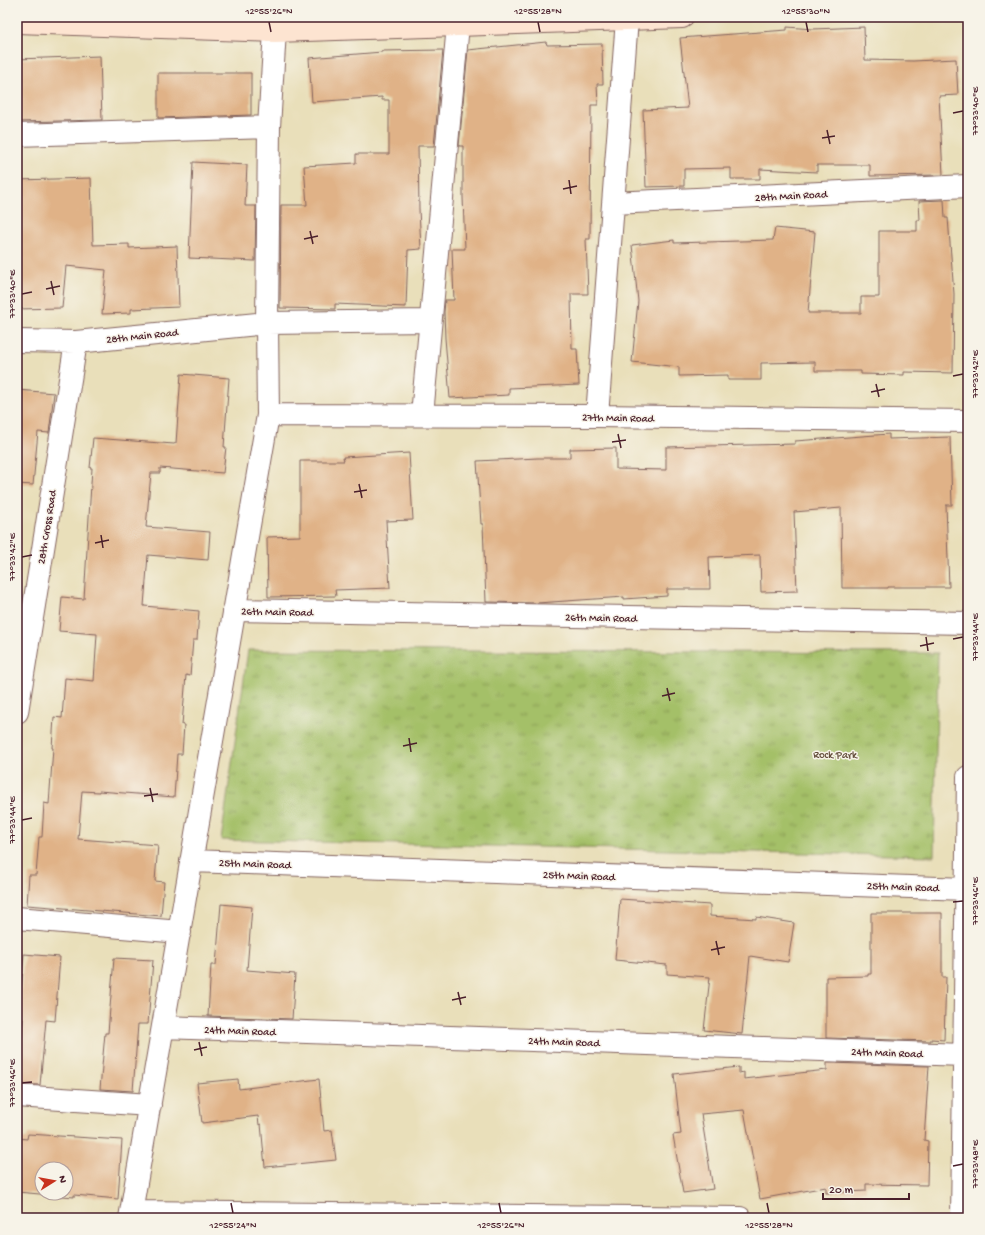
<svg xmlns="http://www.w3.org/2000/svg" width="985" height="1235" viewBox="0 0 985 1235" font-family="'Gochi Hand',sans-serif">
  <defs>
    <pattern id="park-tufts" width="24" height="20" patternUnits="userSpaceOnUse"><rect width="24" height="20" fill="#a4c067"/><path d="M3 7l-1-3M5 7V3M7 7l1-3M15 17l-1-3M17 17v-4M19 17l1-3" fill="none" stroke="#889b55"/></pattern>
  </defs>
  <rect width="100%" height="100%" fill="#f7f3e8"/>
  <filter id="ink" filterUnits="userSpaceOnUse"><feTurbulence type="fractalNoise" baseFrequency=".025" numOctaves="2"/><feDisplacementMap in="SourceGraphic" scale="8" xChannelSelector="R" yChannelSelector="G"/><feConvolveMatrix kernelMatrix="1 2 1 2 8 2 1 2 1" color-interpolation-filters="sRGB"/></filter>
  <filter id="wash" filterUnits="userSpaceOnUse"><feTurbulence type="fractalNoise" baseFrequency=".012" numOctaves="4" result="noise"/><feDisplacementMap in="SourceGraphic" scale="16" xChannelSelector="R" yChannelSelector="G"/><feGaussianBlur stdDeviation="0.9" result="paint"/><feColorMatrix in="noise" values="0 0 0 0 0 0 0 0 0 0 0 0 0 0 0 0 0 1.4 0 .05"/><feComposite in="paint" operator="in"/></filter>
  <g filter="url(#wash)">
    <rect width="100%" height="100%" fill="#e9dfba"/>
    <path fill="url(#park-tufts)" stroke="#777049" d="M 248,650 L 938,653 L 934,856 L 221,840 Z"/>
    <g id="blocks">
      <path fill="#e0b287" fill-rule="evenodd" d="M 787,27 L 813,29 L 864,27 L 865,60 L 913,61 L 956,59 L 958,95 L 939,96 L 943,175 L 870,176 L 870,165 L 817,165 L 817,172 L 760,169 L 760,179 L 731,179 L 731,168 L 684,169 L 684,186 L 646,187 L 643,110 L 688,108 L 680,38 L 787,30 Z
        M 546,42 L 547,45 L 602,44 L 603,84 L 597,84 L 598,105 L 591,105 L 590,239 L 586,239 L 588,294 L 571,294 L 572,349 L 577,349 L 579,385 L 509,388 L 509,395 L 450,398 L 445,338 L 444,312 L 445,300 L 454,300 L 452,249 L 465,249 L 463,197 L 463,146 L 459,146 L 468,50 Z
        M 443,50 L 434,146 L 418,146 L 419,209 L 421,249 L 408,250 L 406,307 L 335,304 L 335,309 L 280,308 L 281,205 L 307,205 L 304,166 L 356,163 L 356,154 L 389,154 L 389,100 L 382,100 L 382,97 L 312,102 L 309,58 L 382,52 L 382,51 Z
        M 100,56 L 102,120 L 17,122 L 17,59 Z
        M 158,73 L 251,73 L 251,115 L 158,118 Z
        M 193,162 L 247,165 L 245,206 L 256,206 L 255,261 L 189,258 Z
        M 91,178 L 93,245 L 129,244 L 129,248 L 177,246 L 179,307 L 131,309 L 131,313 L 102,314 L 106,270 L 66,266 L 62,308 L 17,309 L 17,180 Z
        M 944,200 L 945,218 L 948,218 L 954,294 L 953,373 L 904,372 L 904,375 L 861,374 L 861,371 L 815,371 L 815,362 L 761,363 L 761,380 L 728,380 L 728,375 L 679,376 L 679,367 L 632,362 L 638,301 L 632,245 L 674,240 L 674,243 L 773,240 L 775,228 L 815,232 L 808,313 L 861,313 L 861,297 L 879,297 L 879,231 L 917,231 L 917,220 L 920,220 L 919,201 Z
        M 181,374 L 229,378 L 224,447 L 226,447 L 223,473 L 160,468 L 160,473 L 151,473 L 146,527 L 210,532 L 208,560 L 148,555 L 144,606 L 199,611 L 197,640 L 193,640 L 190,676 L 186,675 L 182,725 L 184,725 L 182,754 L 177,754 L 174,797 L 99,791 L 99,792 L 82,791 L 78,839 L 158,845 L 155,881 L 164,882 L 161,916 L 27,905 L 29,875 L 36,875 L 39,837 L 42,837 L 44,803 L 49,804 L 53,748 L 52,748 L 54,717 L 62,718 L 65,678 L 94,681 L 97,634 L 59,631 L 62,597 L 84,599 L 92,468 L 90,468 L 93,438 L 174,444 L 176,443 Z
        M 17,390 L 54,393 L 49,433 L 38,432 L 33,485 L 17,484 Z
        M 889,434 L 889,439 L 950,437 L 952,505 L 946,505 L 949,587 L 888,587 L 888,588 L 842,588 L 841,508 L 794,512 L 797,591 L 761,592 L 760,555 L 709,557 L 710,589 L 667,589 L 667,596 L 624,599 L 624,597 L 537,603 L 486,602 L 483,524 L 481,524 L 477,461 L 538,458 L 570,458 L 570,449 L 616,448 L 616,469 L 666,470 L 666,447 L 795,444 L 795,441 Z
        M 409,453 L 413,520 L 386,521 L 390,588 L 335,590 L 336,596 L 268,597 L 267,537 L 300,536 L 300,461 L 344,461 L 343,457 Z
        M 620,899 L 710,905 L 710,916 L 756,919 L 756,917 L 794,923 L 788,962 L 750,956 L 742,1034 L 704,1030 L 710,977 L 667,974 L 667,965 L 615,960 Z
        M 221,904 L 252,907 L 247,970 L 295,974 L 292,1019 L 208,1016 L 211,965 L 216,965 Z
        M 871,913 L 942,913 L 942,977 L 946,977 L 944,1040 L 931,1039 L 931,1041 L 826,1038 L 826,977 L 868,976 L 868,974 L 871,974 Z
        M 24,954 L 60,957 L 55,1021 L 46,1020 L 40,1085 L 18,1084 L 23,1019 L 19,1018 Z
        M 114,958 L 153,960 L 148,1024 L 138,1024 L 133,1091 L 100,1089 L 105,1033 L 108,1033 Z
        M 827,1063 L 929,1066 L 924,1140 L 928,1141 L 927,1185 L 866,1184 L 866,1191 L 826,1193 L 826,1187 L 760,1199 L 744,1110 L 701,1114 L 713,1189 L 683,1193 L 673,1135 L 681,1134 L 674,1074 L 739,1067 L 739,1073 L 744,1072 L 744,1079 L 827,1070 Z
        M 238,1079 L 239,1089 L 319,1079 L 324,1131 L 332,1130 L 336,1160 L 265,1167 L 261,1124 L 259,1125 L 258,1116 L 202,1123 L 197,1083 Z
        M 28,1134 L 122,1140 L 118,1199 L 74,1195 L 74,1197 L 17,1192 L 17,1138 L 27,1139 ZM 42,1169 L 66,1169 L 66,1193 L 42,1193 Z"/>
    </g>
  </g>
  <g filter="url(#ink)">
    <use href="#blocks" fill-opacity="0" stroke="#82625d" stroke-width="1"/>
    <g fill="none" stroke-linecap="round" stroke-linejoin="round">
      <defs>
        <path id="street" d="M 17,135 L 269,127
          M 613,203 L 968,186
          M 17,341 L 76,342 L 267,323 L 430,321
          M 268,415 L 597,416 L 968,421
          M 422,415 L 458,25
          M 597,416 L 627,19
          M 234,610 L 968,623
          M 17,712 L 76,342
          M 191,861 L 966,889
          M 17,918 L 180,932
          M 163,1027 L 964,1055
          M 17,1096 L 150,1105
          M 131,1212 L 740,1218
          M 130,1218 L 268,415 L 267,323 L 269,127 L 275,31
          M 962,1218 L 968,777"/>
        <path id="secondary" d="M 17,22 L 275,31 L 458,25 L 682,17"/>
      </defs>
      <use href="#street" stroke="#82625d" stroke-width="24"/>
      <use href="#secondary" stroke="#82625d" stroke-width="24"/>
      <use href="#street" stroke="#fff" stroke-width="22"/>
      <use href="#secondary" stroke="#fde4d1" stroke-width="22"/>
    </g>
  </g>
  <path fill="none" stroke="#4a1f2b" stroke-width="1.5" d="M 269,22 L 271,32M 538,22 L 540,32M 806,22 L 808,32M 953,113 L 963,111M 827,130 L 830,144M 822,138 L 835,136M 569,180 L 571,194M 563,189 L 577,186M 310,231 L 313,244M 304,239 L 318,236M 51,281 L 54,295M 46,289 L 60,286M 22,294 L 32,292M 953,376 L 963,374M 876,384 L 879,397M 871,392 L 885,389M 618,434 L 621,448M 612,442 L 626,440M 359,484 L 362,498M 354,492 L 367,490M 101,535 L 103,548M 95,543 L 109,540M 22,557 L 32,555M 926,637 L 928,651M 953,639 L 963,637M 920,646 L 934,643M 667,688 L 670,701M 662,696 L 675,693M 409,738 L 411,752M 403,746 L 417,743M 150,788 L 153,802M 144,796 L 158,794M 22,820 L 32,818M 953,902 L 963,901M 716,941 L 719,955M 711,950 L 725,947M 458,992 L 461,1005M 452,1000 L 466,997M 199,1042 L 202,1056M 194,1050 L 207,1047M 22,1083 L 32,1082M 953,1166 L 963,1164M 231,1203 L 233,1213M 499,1203 L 501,1213M 767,1203 L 769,1213"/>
  <g text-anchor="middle" stroke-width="3" stroke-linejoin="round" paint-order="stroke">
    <g font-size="11" fill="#4a1f2b" stroke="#f7f3e8">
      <text transform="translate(791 195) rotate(-3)" y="4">28th Main Road</text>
      <text transform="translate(142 335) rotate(-6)" y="4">28th Main Road</text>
      <text transform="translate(618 417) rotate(1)" y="4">27th Main Road</text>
      <text transform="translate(46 527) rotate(-81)" y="4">28th Cross Road</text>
      <text transform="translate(277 611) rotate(1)" y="4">26th Main Road</text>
      <text transform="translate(601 617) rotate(1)" y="4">26th Main Road</text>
      <text transform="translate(255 863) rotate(2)" y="4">25th Main Road</text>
      <text transform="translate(579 875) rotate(2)" y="4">25th Main Road</text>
      <text transform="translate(903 886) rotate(2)" y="4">25th Main Road</text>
      <text transform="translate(240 1030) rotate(2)" y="4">24th Main Road</text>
      <text transform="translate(564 1041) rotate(2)" y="4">24th Main Road</text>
      <text transform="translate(887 1052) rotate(2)" y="4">24th Main Road</text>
    </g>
    <g font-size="11" fill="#654f3d" stroke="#f7f3e8">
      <text x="835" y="758">Rock Park</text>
    </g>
  </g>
  <rect width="985" height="1235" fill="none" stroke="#f7f3e8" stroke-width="44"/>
  <g transform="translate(54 1181) rotate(79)"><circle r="19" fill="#f7f3e8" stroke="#b29e9c"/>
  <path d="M0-3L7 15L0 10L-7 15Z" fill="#c8321e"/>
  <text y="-6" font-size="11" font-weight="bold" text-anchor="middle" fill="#4a1f2b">N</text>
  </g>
  <path d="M823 1193v6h86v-6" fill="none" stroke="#4a1f2b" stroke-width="2"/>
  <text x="829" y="1193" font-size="12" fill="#4a1f2b" stroke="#f7f3e8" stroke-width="3" paint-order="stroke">20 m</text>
  <rect x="22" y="22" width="941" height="1191" fill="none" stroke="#4a1f2b" stroke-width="1.5"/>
  <g font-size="10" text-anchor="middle" fill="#4a1f2b">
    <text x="269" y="14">12°55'26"N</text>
    <text x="538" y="14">12°55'28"N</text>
    <text x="806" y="14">12°55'30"N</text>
    <text transform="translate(974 111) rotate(-90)" y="4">77°33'40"E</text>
    <text transform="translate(11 294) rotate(-90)" y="4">77°33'40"E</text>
    <text transform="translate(974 374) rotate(-90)" y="4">77°33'42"E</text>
    <text transform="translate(11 557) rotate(-90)" y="4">77°33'42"E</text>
    <text transform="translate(974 637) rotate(-90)" y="4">77°33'44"E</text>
    <text transform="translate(11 820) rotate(-90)" y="4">77°33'44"E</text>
    <text transform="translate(974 901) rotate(-90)" y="4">77°33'46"E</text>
    <text transform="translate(11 1083) rotate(-90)" y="4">77°33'46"E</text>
    <text transform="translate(974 1164) rotate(-90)" y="4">77°33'48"E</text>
    <text x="233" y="1228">12°55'24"N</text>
    <text x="501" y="1228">12°55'26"N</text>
    <text x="769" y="1228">12°55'28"N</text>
  </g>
</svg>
